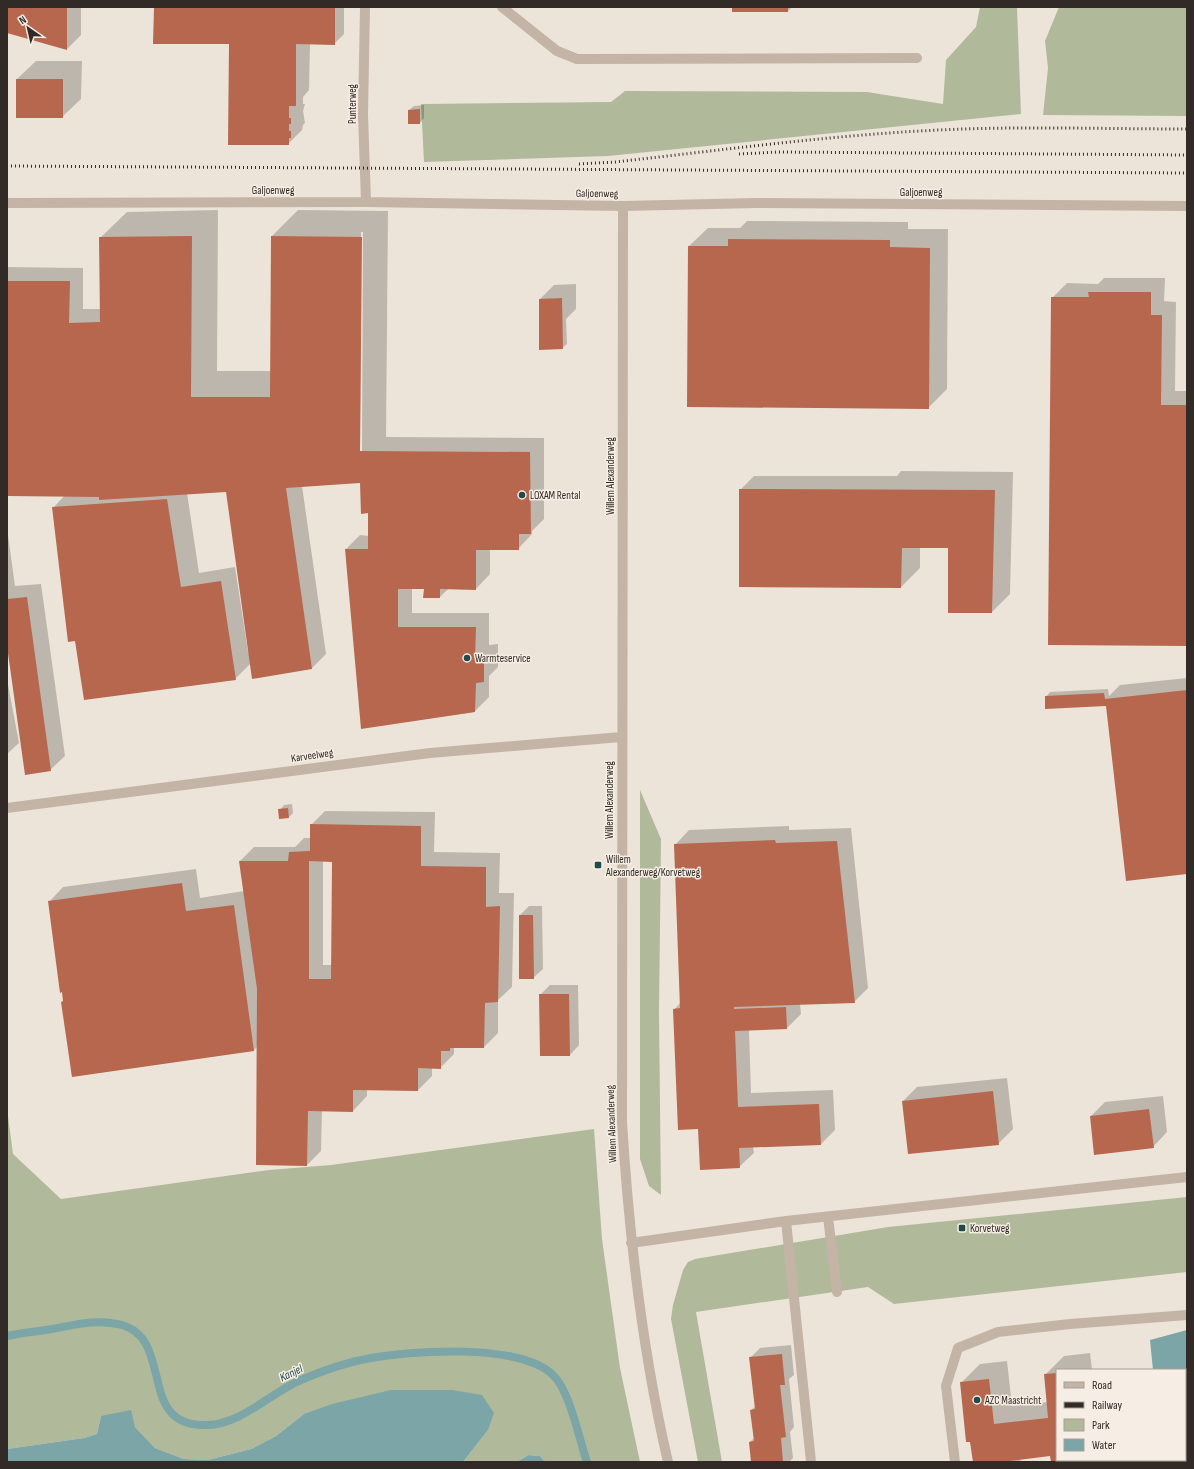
<svg xmlns="http://www.w3.org/2000/svg" width="1194" height="1469" viewBox="0 0 1194 1469" font-family="'Sofia Sans Condensed',sans-serif">
  <rect width="100%" height="100%" fill="#ede4d9"/>
  <path fill="#b0ba9b" d="M 980,7 L 1017,7 L 1021,114 L 608,156 L 424,162 L 421,104 L 611,102 L 625,91 L 867,92 L 943,104 L 946,60 L 976,27 Z
    M 1059,7 L 1187,7 L 1187,116 L 1043,115 L 1048,68 L 1045,41 Z
    M 640,790 L 661,839 L 659,1012 L 661,1195 L 649,1186 L 640,1159 Z
    M 7,1108 L 13,1154 L 61,1199 L 269,1170 L 331,1165 L 594,1129 L 602,1239 L 620,1368 L 640,1462 L 545,1462 L 540,1456 L 529,1455 L 516,1462 L 463,1462 L 488,1430 L 304,1414 L 276,1436 L 251,1449 L 208,1460 L 184,1459 L 155,1448 L 135,1427 L 101,1416 L 97,1434 L 84,1438 L 7,1449 Z
    M 1187,1197 L 1187,1272 L 894,1304 L 868,1287 L 696,1312 L 722,1462 L 698,1462 L 671,1319 L 673,1305 L 683,1270 L 688,1262 L 695,1259 L 888,1227 Z"/>
  <path fill="#7ba5a7" d="M 1187,1330 L 1187,1462 L 1161,1462 L 1161,1460 L 1185,1460 L 1185,1370 L 1153,1370 L 1150,1340 Z
    M 391,1390 L 452,1390 L 482,1395 L 494,1413 L 488,1430 L 463,1462 L 7,1462 L 7,1449 L 84,1438 L 97,1434 L 101,1416 L 131,1410 L 135,1427 L 155,1448 L 184,1459 L 208,1460 L 251,1449 L 276,1436 L 304,1414 L 332,1404 Z
    M 529,1455 L 540,1456 L 545,1462 L 516,1462 Z"/>
  <path fill="#0003" fill-rule="evenodd" d="M 7,7 L 81,7 L 81,35 L 67,49 L 7,32 Z
    M 155,7 L 344,7 L 344,34 L 334,44 L 310,43 L 309,90 L 303,97 L 303,104 L 305,104 L 303,111 L 305,123 L 303,125 L 302,130 L 288,144 L 231,43 Z
    M 733,7 L 792,7 L 788,11 Z
    M 36,61 L 82,61 L 81,99 L 62,117 L 17,79 Z
    M 424,105 L 424,118 L 420,123 L 409,110 L 414,106 Z
    M 218,210 L 217,371 L 271,371 L 272,236 L 298,210 L 388,211 L 386,437 L 544,438 L 544,519 L 532,531 L 532,534 L 518,549 L 490,549 L 490,574 L 476,589 L 449,588 L 440,597 L 425,588 L 412,588 L 412,613 L 489,613 L 489,645 L 498,644 L 498,667 L 489,676 L 489,697 L 474,712 L 362,728 L 346,549 L 360,535 L 369,536 L 369,512 L 361,480 L 302,486 L 326,654 L 312,668 L 251,663 L 235,679 L 54,507 L 65,495 L 7,494 L 7,267 L 83,268 L 83,309 L 100,309 L 100,238 L 127,212 ZM 361,232 L 363,232 L 362,451 L 360,453 ZM 229,491 L 250,652 L 248,652 L 235,567 L 199,573 L 187,493 Z
    M 747,221 L 908,222 L 908,229 L 948,229 L 947,389 L 928,408 L 689,246 L 708,228 L 740,228 Z
    M 1104,278 L 1165,278 L 1164,301 L 1176,302 L 1175,391 L 1187,391 L 1187,645 L 1052,298 L 1067,283 L 1098,284 Z
    M 576,284 L 576,309 L 566,319 L 567,344 L 562,348 L 540,299 L 554,285 Z
    M 901,471 L 1013,472 L 1010,594 L 992,612 L 949,547 L 920,547 L 920,568 L 901,587 L 740,490 L 754,476 L 897,476 Z
    M 7,528 L 15,586 L 41,584 L 65,756 L 50,770 L 7,640 Z
    M 1187,678 L 1187,873 L 1106,705 L 1046,697 L 1050,692 L 1108,689 L 1109,696 L 1120,685 Z
    M 7,679 L 19,743 L 7,754 Z
    M 292,804 L 293,813 L 289,817 L 280,810 L 284,805 Z
    M 325,811 L 435,812 L 434,852 L 500,853 L 499,893 L 514,893 L 512,987 L 498,1000 L 498,1033 L 484,1047 L 454,1047 L 454,1054 L 440,1068 L 432,1068 L 432,1076 L 418,1090 L 367,1089 L 367,1096 L 353,1111 L 322,1110 L 321,1151 L 307,1165 L 258,1046 L 254,1050 L 72,1076 L 64,1000 L 49,902 L 63,887 L 196,869 L 200,898 L 244,891 L 240,861 L 254,847 L 295,847 L 304,838 L 311,838 L 311,825 ZM 323,861 L 333,861 L 332,965 L 323,965 Z
    M 789,826 L 789,830 L 851,828 L 868,988 L 854,1002 L 800,1004 L 801,1014 L 787,1028 L 749,1029 L 751,1093 L 833,1090 L 835,1130 L 821,1144 L 753,1147 L 754,1153 L 739,1167 L 699,1128 L 674,1010 L 681,1002 L 675,845 L 689,830 Z
    M 529,906 L 542,906 L 543,969 L 533,978 L 520,915 Z
    M 550,985 L 578,985 L 579,1045 L 570,1055 L 540,995 Z
    M 1007,1078 L 1013,1129 L 998,1144 L 903,1101 L 917,1087 Z
    M 1163,1096 L 1167,1132 L 1153,1147 L 1091,1116 L 1105,1102 Z
    M 791,1345 L 794,1375 L 789,1379 L 794,1427 L 790,1432 L 793,1458 L 789,1462 L 752,1462 L 750,1442 L 754,1438 L 751,1410 L 756,1406 L 750,1358 L 760,1348 Z
    M 1090,1353 L 1092,1370 L 1057,1370 L 1057,1460 L 1102,1460 L 1105,1462 L 1052,1462 L 1051,1455 L 1020,1458 L 1021,1462 L 974,1462 L 961,1383 L 980,1364 L 1007,1361 L 1012,1406 L 1048,1402 L 1045,1375 L 1064,1356 Z
    M 1185,1459 L 1187,1459 L 1187,1462 L 1182,1462 Z"/>
  <g fill="none" stroke-linecap="round" stroke-linejoin="round">
    <path stroke="#7ba5a7" stroke-width="8" d="M 7,1336 C 20,1333 33,1332 46,1330 C 71,1326 96,1318 122,1325 C 175,1340 136,1428 207,1425 C 242,1424 270,1393 301,1380 C 322,1371 344,1363 366,1359 C 410,1350 520,1343 553,1375 C 570,1391 579,1439 587,1462"/>
  </g>
  <path fill="#b7674d" fill-rule="evenodd" d="M 7,7 L 67,7 L 67,50 L 7,33 Z
    M 154,7 L 335,7 L 335,45 L 296,44 L 296,106 L 289,106 L 289,118 L 291,118 L 291,124 L 289,124 L 289,131 L 291,131 L 291,138 L 289,138 L 289,145 L 228,145 L 229,44 L 153,44 Z
    M 732,7 L 788,7 L 788,12 L 732,12 Z
    M 16,79 L 63,79 L 63,118 L 16,118 Z
    M 420,109 L 420,124 L 408,124 L 408,110 Z
    M 192,236 L 191,397 L 270,397 L 271,236 L 362,237 L 360,451 L 530,452 L 531,534 L 519,534 L 519,550 L 476,550 L 476,590 L 440,589 L 440,598 L 423,598 L 424,589 L 398,589 L 398,627 L 476,627 L 475,659 L 484,658 L 484,682 L 476,683 L 475,712 L 361,729 L 345,549 L 368,549 L 368,513 L 361,514 L 360,483 L 286,488 L 312,669 L 252,679 L 226,492 L 99,500 L 99,497 L 7,496 L 7,281 L 70,281 L 69,323 L 100,322 L 99,237 Z
    M 728,239 L 890,240 L 890,247 L 930,248 L 929,409 L 687,407 L 688,246 L 728,246 Z
    M 1088,292 L 1151,292 L 1151,315 L 1162,315 L 1161,405 L 1187,405 L 1187,646 L 1048,645 L 1051,297 L 1089,297 Z
    M 562,298 L 563,349 L 539,350 L 539,299 Z
    M 739,489 L 995,490 L 992,613 L 948,613 L 948,548 L 902,548 L 901,588 L 739,587 Z
    M 167,499 L 181,587 L 221,581 L 236,680 L 84,700 L 75,641 L 68,642 L 52,507 Z
    M 27,597 L 51,771 L 25,775 L 7,646 L 7,599 Z
    M 1187,690 L 1187,874 L 1126,881 L 1106,706 L 1045,709 L 1045,696 L 1104,693 L 1105,699 Z
    M 288,808 L 289,818 L 279,819 L 278,809 Z
    M 310,824 L 421,826 L 421,866 L 486,867 L 486,907 L 500,906 L 498,1002 L 485,1003 L 484,1048 L 450,1048 L 450,1051 L 441,1051 L 441,1069 L 418,1068 L 418,1091 L 353,1090 L 353,1112 L 308,1111 L 307,1166 L 256,1165 L 257,989 L 239,861 L 288,861 L 289,852 L 310,851 ZM 309,861 L 332,862 L 331,979 L 309,979 Z
    M 775,840 L 776,843 L 837,841 L 855,1003 L 734,1007 L 734,1009 L 786,1007 L 787,1029 L 735,1031 L 738,1107 L 819,1104 L 821,1145 L 739,1148 L 740,1168 L 700,1170 L 698,1129 L 678,1130 L 673,1009 L 680,1008 L 674,844 Z
    M 182,883 L 186,911 L 234,905 L 254,1051 L 72,1077 L 61,1002 L 63,1001 L 62,992 L 60,993 L 48,901 Z
    M 519,915 L 533,915 L 534,979 L 519,979 Z
    M 539,994 L 569,994 L 570,1056 L 540,1056 Z
    M 993,1091 L 999,1145 L 908,1154 L 902,1101 Z
    M 1149,1109 L 1154,1148 L 1094,1155 L 1090,1116 Z
    M 782,1354 L 785,1385 L 780,1385 L 786,1437 L 781,1438 L 783,1462 L 751,1462 L 749,1442 L 754,1441 L 750,1410 L 755,1409 L 749,1357 Z
    M 1057,1373 L 1057,1460 L 1084,1460 L 1087,1462 L 1051,1462 L 1050,1456 L 1001,1462 L 973,1462 L 970,1442 L 966,1442 L 960,1382 L 989,1379 L 994,1424 L 1048,1418 L 1044,1374 Z"/>
  <g fill="none" stroke-linecap="round" stroke-linejoin="round">
    <path stroke="#c4b4a6" stroke-width="10" d="M 365,7 L 363,115 L 366,202
      M 502,7 L 557,51 L 577,59 L 917,58
      M 7,203 L 366,202 L 623,206 L 756,203 L 1187,206
      M 623,206 L 622,1122 C 629,1236 642,1350 668,1462
      M 7,808 L 430,753 L 621,737
      M 828,1217 L 837,1292
      M 786,1221 L 811,1462
      M 631,1243 L 786,1221 L 1187,1177
      M 955,1462 L 946,1386 L 958,1348 L 998,1332 L 1070,1324 L 1187,1315"/>
    <path stroke="#312a26" stroke-width="3" stroke-dasharray="1 3" stroke-linecap="butt" d="M 739,154 L 778,152 L 1187,155
      M 579,164 L 615,162 C 723,150 831,135 939,130 C 1022,126 1105,129 1187,129
      M 7,166 L 1187,173"/>
  </g>
  <g fill="#214a4d" stroke="#f6eee4" stroke-width="1.5">
    <circle cx="522" cy="495" r="4"/>
    <circle cx="467" cy="658" r="4"/>
    <rect x="594" y="861" width="8" height="8" rx="2"/>
    <rect x="958" y="1224" width="8" height="8" rx="2"/>
    <circle cx="977" cy="1400" r="4"/>
  </g>
  <g text-anchor="middle" stroke-width="3" stroke-linejoin="round" paint-order="stroke">
    <g font-size="11" fill="#312a26" stroke="#f6eee4">
      <text transform="translate(352 104) rotate(-90)" y="4">Punterweg</text>
      <text x="273" y="194">Galjoenweg</text>
      <text x="921" y="196">Galjoenweg</text>
      <text transform="translate(597 193) rotate(1)" y="4">Galjoenweg</text>
      <text transform="translate(610 476) rotate(-90)" y="4">Willem Alexanderweg</text>
      <text transform="translate(312 755) rotate(-8)" y="4">Karveelweg</text>
      <text transform="translate(609 800) rotate(-90)" y="4">Willem Alexanderweg</text>
      <text transform="translate(611 1124) rotate(-92)" y="4">Willem Alexanderweg</text>
    </g>
    <g font-size="11" fill="#312a26" stroke="#f6eee4" text-anchor="start">
      <text x="530" y="499">LOXAM Rental</text>
      <text x="475" y="662">Warmteservice</text>
      <text x="606" y="863">Willem<tspan x="606" dy="13">Alexanderweg/Korvetweg</tspan></text>
      <text x="970" y="1232">Korvetweg</text>
      <text x="985" y="1404">AZC Maastricht</text>
    </g>
    <g font-size="12" font-style="italic" fill="#214a4d" stroke="#f6eee4">
      <text transform="translate(291 1373) rotate(-26)" y="4">Kanjel</text>
    </g>
  </g>
  <rect width="1194" height="1469" fill="none" stroke="#312a26" stroke-width="16"/>
  <rect x="1056" y="1369" width="130" height="92" fill="#f6eee4" stroke="#a7a098"/>
  <rect x="1064" y="1382" width="20" height="6" fill="#c4b4a6" stroke="#a7a098"/>
  <text x="1092" y="1389" font-size="12" fill="#312a26">Road</text>
  <rect x="1064" y="1402" width="20" height="6" fill="#312a26" stroke="#a7a098"/>
  <text x="1092" y="1409" font-size="12" fill="#312a26">Railway</text>
  <rect x="1064" y="1419" width="20" height="12" fill="#b0ba9b" stroke="#a7a098"/>
  <text x="1092" y="1429" font-size="12" fill="#312a26">Park</text>
  <rect x="1064" y="1439" width="20" height="12" fill="#7ba5a7" stroke="#a7a098"/>
  <text x="1092" y="1449" font-size="12" fill="#312a26">Water</text>
  <g transform="translate(28 28) rotate(326)" stroke="#f6eee4" stroke-width="3" paint-order="stroke">
  <path d="M0-3L7 15L0 10L-7 15Z" fill="#312a26"/>
  <text y="-6" font-size="11" font-weight="bold" text-anchor="middle" fill="#312a26">N</text>
  </g>
</svg>
